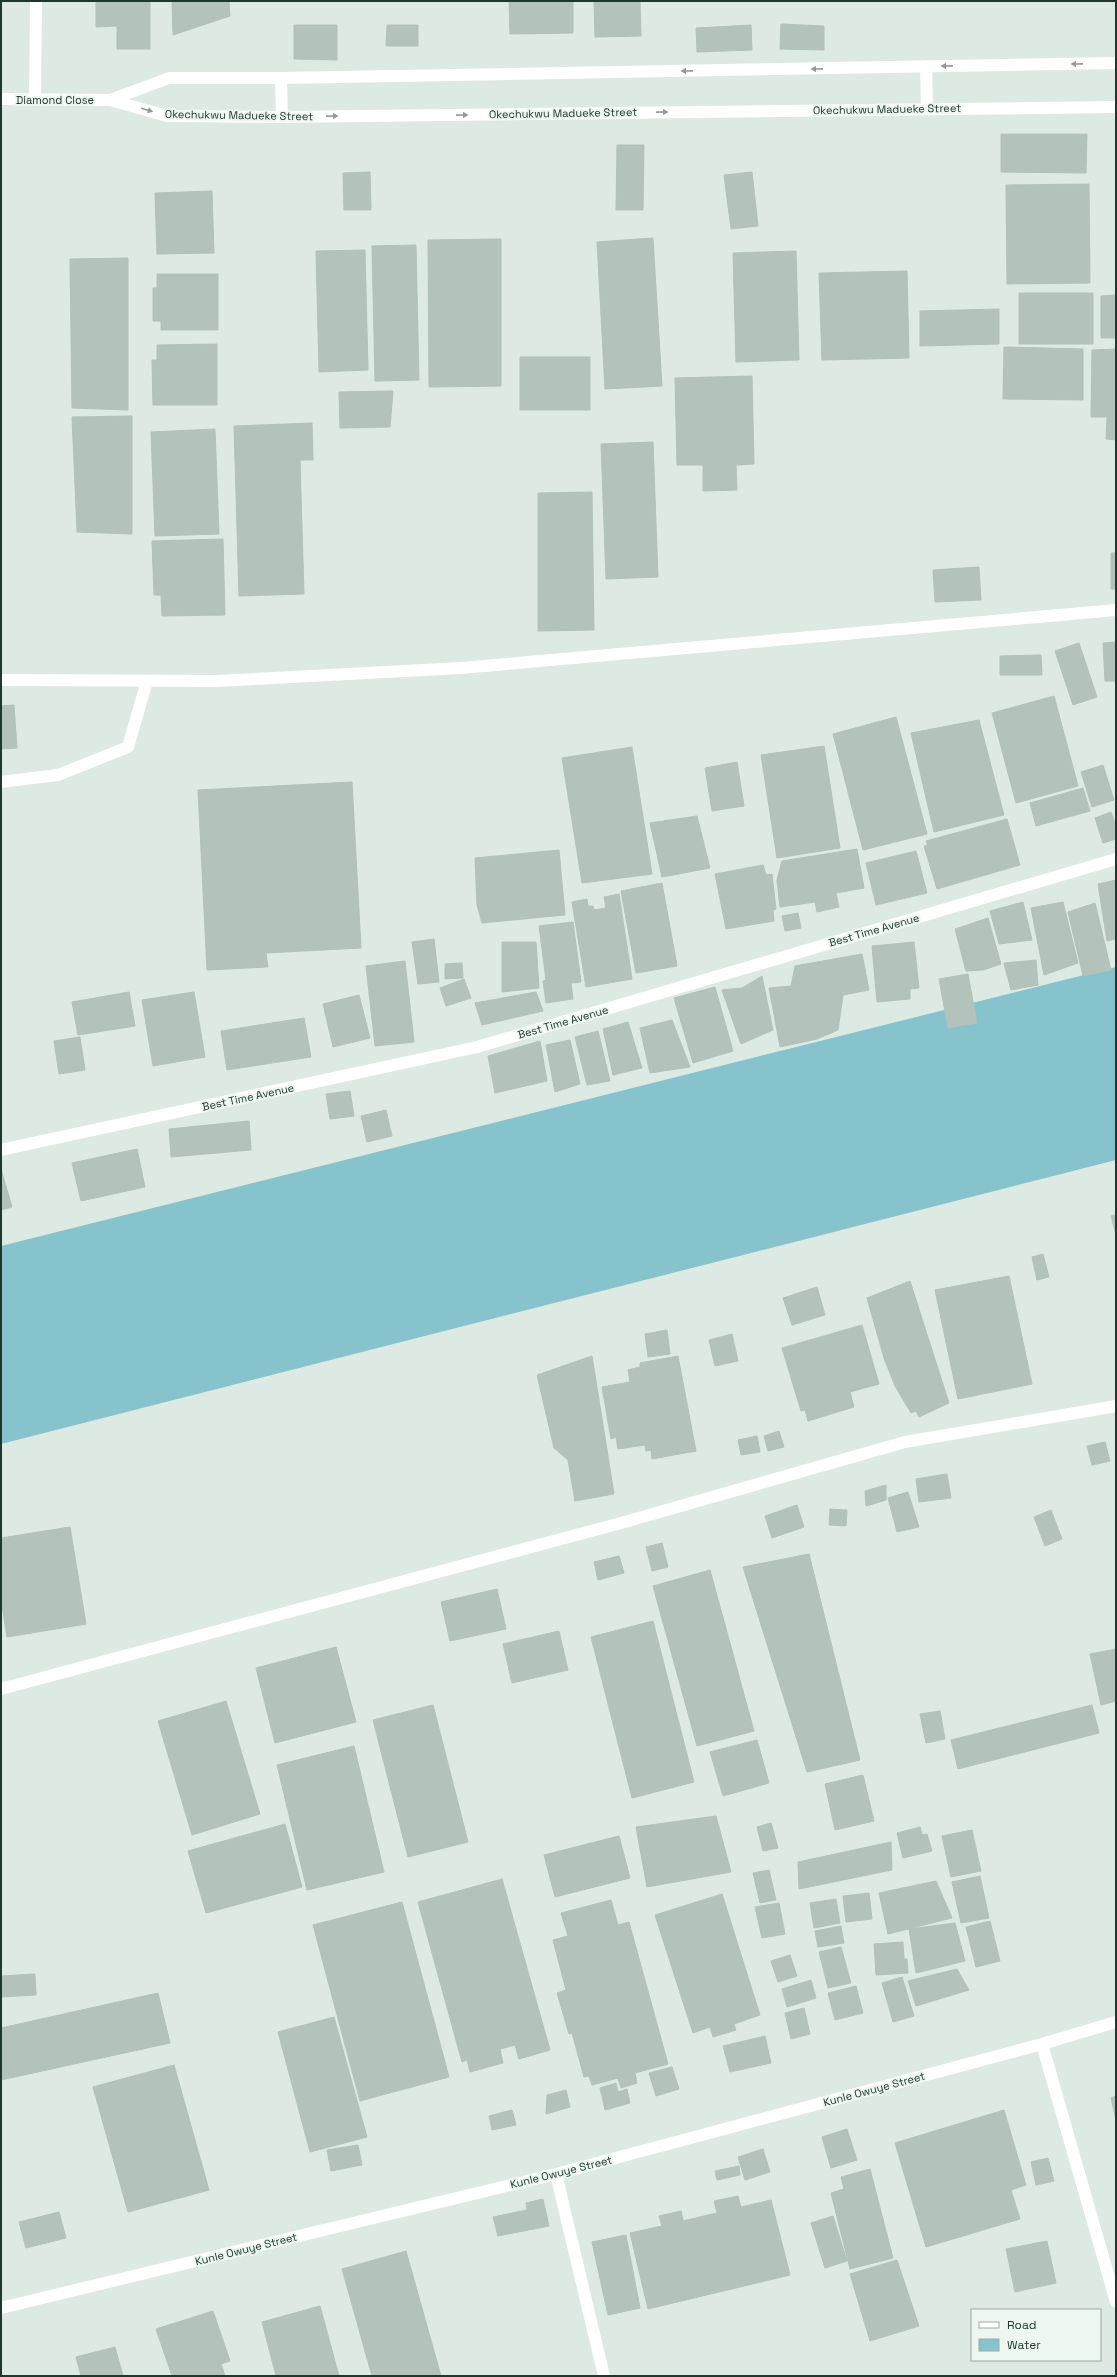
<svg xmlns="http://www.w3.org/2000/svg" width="1117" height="2377" viewBox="0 0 1117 2377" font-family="'Space Grotesk',sans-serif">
  <rect width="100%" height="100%" fill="#dde9e3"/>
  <path fill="#86c3cd" d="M 1116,967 L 1116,1160 L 1,1444 L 1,1246 Z"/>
  <path fill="#b3c3bc" stroke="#b0c2ba" d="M 96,1 L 150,1 L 150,49 L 117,49 L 117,26 L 96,27 Z
    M 172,1 L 229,1 L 230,16 L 173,35 Z
    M 509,1 L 573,1 L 573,33 L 510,34 Z
    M 594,1 L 640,1 L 641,36 L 595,37 Z
    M 781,24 L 824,26 L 824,50 L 780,49 Z
    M 294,25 L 337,25 L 337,60 L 294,59 Z
    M 387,25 L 418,25 L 418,46 L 386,46 Z
    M 751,25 L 752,50 L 697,52 L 696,28 Z
    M 1001,134 L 1087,134 L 1086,173 L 1001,172 Z
    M 617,145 L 644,145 L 643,210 L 616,210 Z
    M 370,172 L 371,210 L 344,210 L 343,173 Z
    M 752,172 L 758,226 L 731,229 L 724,175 Z
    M 1089,184 L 1090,283 L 1007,284 L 1006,185 Z
    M 212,191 L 214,253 L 157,254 L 155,193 Z
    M 653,238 L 662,386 L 605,389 L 597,242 Z
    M 501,239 L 501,386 L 429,387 L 428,240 Z
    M 416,245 L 419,380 L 375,381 L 372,246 Z
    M 365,250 L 368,370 L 319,372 L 316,251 Z
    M 796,251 L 799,360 L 736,362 L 733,253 Z
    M 128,258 L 128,410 L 72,408 L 70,259 Z
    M 907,271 L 909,358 L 822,360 L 819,273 Z
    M 157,274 L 218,274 L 218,330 L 161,330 L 161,321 L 153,321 L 153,288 L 157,288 Z
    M 1019,293 L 1093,293 L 1093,344 L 1019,344 Z
    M 1116,295 L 1116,338 L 1101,338 L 1101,296 Z
    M 999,309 L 999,344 L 920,346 L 920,311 Z
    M 217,344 L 217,405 L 153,405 L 152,360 L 157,360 L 157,345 Z
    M 1004,347 L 1083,349 L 1083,400 L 1003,399 Z
    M 1116,349 L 1116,440 L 1106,439 L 1107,417 L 1091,417 L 1092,350 Z
    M 520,357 L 590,357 L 590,410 L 520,410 Z
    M 752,376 L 754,464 L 736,465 L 737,490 L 703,491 L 703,465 L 677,465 L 675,378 Z
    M 393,391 L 390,427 L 340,428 L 339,392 Z
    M 132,416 L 132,534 L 77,532 L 72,417 Z
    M 312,423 L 313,460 L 300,460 L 304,594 L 239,596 L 234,426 Z
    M 215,429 L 219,534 L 155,536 L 151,432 Z
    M 653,442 L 658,577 L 606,579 L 601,444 Z
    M 592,492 L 594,630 L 538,631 L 538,493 Z
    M 223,539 L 225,615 L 162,616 L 161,595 L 154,595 L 152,541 Z
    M 1111,553 L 1116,553 L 1116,589 L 1111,589 Z
    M 979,567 L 981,600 L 935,602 L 933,570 Z
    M 1116,642 L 1116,681 L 1105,681 L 1103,643 Z
    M 1079,643 L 1097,697 L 1073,705 L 1055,651 Z
    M 1041,655 L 1042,675 L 1000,675 L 1000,656 Z
    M 1054,696 L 1078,786 L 1016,803 L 992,713 Z
    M 14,705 L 17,748 L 1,749 L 1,706 Z
    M 896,717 L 927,834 L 863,850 L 833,734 Z
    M 979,720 L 1004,815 L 934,832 L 911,733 Z
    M 824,746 L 840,848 L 777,858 L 761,755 Z
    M 632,747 L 652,874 L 582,883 L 562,758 Z
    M 737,762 L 744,806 L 712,811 L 705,768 Z
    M 1103,765 L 1114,800 L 1092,807 L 1081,772 Z
    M 352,782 L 361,948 L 266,953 L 268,967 L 207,970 L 198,790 Z
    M 1083,788 L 1090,811 L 1036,826 L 1030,803 Z
    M 1111,812 L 1116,826 L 1116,839 L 1103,843 L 1095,818 Z
    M 697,816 L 710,868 L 662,877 L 650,823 Z
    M 1007,819 L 1020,865 L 937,889 L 924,846 L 928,845 L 926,841 Z
    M 857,849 L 864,888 L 836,893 L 839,907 L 817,912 L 815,902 L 780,907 L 777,880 L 782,861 Z
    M 559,850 L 565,915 L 482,923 L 477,905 L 475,858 Z
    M 916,851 L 927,893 L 876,905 L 866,863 Z
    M 763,865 L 766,875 L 772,874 L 776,909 L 773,910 L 774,921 L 726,929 L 715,874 Z
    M 1116,880 L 1116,939 L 1107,941 L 1098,884 Z
    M 662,883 L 677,966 L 636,973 L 621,891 Z
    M 619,894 L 632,979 L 586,987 L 572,902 L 587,899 L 588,906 L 593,906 L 594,910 L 606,908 L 604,897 Z
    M 1023,902 L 1032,940 L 999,944 L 990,911 Z
    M 1063,902 L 1078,963 L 1044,975 L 1031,908 Z
    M 1095,903 L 1111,970 L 1083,976 L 1068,912 Z
    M 798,913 L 801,928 L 785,931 L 782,916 Z
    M 988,918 L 1001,964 L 983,970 L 966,971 L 955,929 Z
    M 573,922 L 581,982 L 571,983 L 573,999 L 546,1003 L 543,981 L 546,980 L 539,926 Z
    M 434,939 L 439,982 L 418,984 L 412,942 Z
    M 502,942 L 536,942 L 539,988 L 502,992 Z
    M 914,942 L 919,988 L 910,989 L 910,999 L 877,1002 L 872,946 Z
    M 862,954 L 869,990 L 843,995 L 838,1030 L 817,1039 L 780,1047 L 769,988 L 791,986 L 795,966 Z
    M 1036,960 L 1038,985 L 1011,990 L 1004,963 Z
    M 405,961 L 414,1042 L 375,1046 L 366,966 Z
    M 462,963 L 463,978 L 445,979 L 445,964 Z
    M 968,974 L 977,1023 L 948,1028 L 939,979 Z
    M 762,976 L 773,1030 L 741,1044 L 722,990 L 742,988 Z
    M 464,979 L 471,998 L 446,1006 L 440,988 Z
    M 715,987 L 733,1051 L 693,1063 L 674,998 Z
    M 129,992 L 135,1026 L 78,1035 L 72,1002 Z
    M 194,992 L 205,1057 L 153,1066 L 142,1000 Z
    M 536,992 L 543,1011 L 482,1025 L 475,1003 Z
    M 359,995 L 370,1038 L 333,1047 L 323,1004 Z
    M 304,1018 L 311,1057 L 227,1070 L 221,1031 Z
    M 672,1020 L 690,1067 L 650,1073 L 640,1028 Z
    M 628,1022 L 642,1068 L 613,1075 L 603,1029 Z
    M 598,1031 L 610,1081 L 587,1085 L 575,1037 Z
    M 80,1037 L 85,1070 L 59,1074 L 54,1041 Z
    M 570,1040 L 580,1084 L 555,1092 L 546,1045 Z
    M 540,1041 L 547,1081 L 495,1093 L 488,1056 Z
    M 350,1091 L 354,1116 L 330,1119 L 326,1094 Z
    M 386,1110 L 392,1136 L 367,1142 L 361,1116 Z
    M 249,1121 L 251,1150 L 171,1157 L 169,1129 Z
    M 137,1149 L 145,1187 L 81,1201 L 72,1163 Z
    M 1,1169 L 12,1207 L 1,1210 Z
    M 1116,1215 L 1116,1235 L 1111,1216 Z
    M 1043,1254 L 1049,1277 L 1037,1280 L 1032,1257 Z
    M 1009,1276 L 1032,1384 L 958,1399 L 935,1290 Z
    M 910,1281 L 949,1403 L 919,1417 L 916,1411 L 911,1413 L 895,1386 L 884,1358 L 867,1298 Z
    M 817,1287 L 825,1315 L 792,1325 L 783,1298 Z
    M 862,1325 L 879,1384 L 850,1392 L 854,1407 L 808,1421 L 805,1410 L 801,1411 L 782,1348 Z
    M 667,1330 L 670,1354 L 648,1357 L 645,1334 Z
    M 732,1334 L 738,1361 L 715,1366 L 709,1340 Z
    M 592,1356 L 614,1494 L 575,1501 L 568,1460 L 554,1448 L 537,1375 Z
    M 678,1356 L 696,1451 L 652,1459 L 651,1450 L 646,1451 L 645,1445 L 618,1449 L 616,1437 L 611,1439 L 602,1387 L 630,1382 L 628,1370 L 640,1367 L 640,1363 Z
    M 779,1431 L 784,1447 L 768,1451 L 764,1436 Z
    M 757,1436 L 760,1452 L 741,1455 L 738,1440 Z
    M 1105,1442 L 1110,1461 L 1092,1465 L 1087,1446 Z
    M 947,1474 L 951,1498 L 919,1502 L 916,1479 Z
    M 886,1485 L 886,1500 L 866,1506 L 865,1491 Z
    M 908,1492 L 919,1527 L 897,1532 L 888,1498 Z
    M 797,1505 L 804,1527 L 772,1538 L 765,1516 Z
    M 830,1509 L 847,1510 L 846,1526 L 829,1525 Z
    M 1051,1510 L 1062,1539 L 1045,1546 L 1034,1517 Z
    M 70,1527 L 86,1624 L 7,1637 L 1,1599 L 1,1538 Z
    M 662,1543 L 668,1567 L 652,1571 L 646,1547 Z
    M 809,1554 L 860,1760 L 807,1772 L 743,1567 Z
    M 619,1556 L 624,1573 L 598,1580 L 594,1562 Z
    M 710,1570 L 754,1731 L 697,1746 L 653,1586 Z
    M 497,1589 L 506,1629 L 450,1641 L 441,1602 Z
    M 653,1621 L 694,1782 L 632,1798 L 591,1637 Z
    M 559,1631 L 568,1670 L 512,1683 L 503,1644 Z
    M 336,1647 L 356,1722 L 275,1743 L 256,1668 Z
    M 1116,1649 L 1116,1701 L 1101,1705 L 1090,1654 Z
    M 226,1701 L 260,1814 L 192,1835 L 158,1721 Z
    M 433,1705 L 468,1842 L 408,1857 L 373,1720 Z
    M 1092,1705 L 1099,1733 L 958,1769 L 951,1740 Z
    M 940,1711 L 945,1739 L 926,1743 L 920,1714 Z
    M 757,1740 L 769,1783 L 723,1796 L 710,1752 Z
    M 354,1746 L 384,1872 L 307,1890 L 277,1765 Z
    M 863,1775 L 874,1821 L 835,1830 L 825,1784 Z
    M 716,1816 L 731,1872 L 647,1887 L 636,1827 Z
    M 771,1823 L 778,1848 L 763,1851 L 757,1827 Z
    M 285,1824 L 302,1887 L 206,1913 L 188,1851 Z
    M 920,1827 L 922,1835 L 927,1834 L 932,1851 L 903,1858 L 897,1833 Z
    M 972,1830 L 981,1871 L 951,1877 L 942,1836 Z
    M 619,1836 L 630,1878 L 555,1897 L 544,1855 Z
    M 891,1842 L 892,1870 L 799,1889 L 798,1862 Z
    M 769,1870 L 776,1900 L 760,1903 L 753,1873 Z
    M 980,1876 L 989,1918 L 961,1923 L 952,1882 Z
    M 502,1879 L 550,2050 L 519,2059 L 515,2045 L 500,2049 L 503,2063 L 470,2072 L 467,2060 L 462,2062 L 418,1902 Z
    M 936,1881 L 952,1918 L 888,1934 L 879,1893 Z
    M 869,1893 L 872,1919 L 846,1922 L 843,1896 Z
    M 722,1894 L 760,2015 L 734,2024 L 736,2030 L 713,2037 L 710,2027 L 693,2033 L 655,1915 Z
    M 836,1899 L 840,1923 L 814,1928 L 810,1903 Z
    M 611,1900 L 618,1925 L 629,1922 L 668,2064 L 635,2073 L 637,2083 L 621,2088 L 618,2078 L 592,2085 L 589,2076 L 584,2077 L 572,2033 L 569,2034 L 557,1993 L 566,1990 L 553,1940 L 568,1936 L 561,1913 Z
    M 402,1902 L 449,2077 L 360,2101 L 313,1925 Z
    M 779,1903 L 785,1934 L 762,1938 L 755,1907 Z
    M 990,1921 L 1000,1961 L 976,1967 L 966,1927 Z
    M 955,1923 L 965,1961 L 916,1973 L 909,1929 Z
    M 841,1926 L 844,1943 L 818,1947 L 815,1931 Z
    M 903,1942 L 904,1959 L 907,1959 L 908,1973 L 876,1975 L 874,1944 Z
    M 841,1947 L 851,1983 L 828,1988 L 819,1952 Z
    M 790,1955 L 797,1976 L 778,1982 L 771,1961 Z
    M 957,1969 L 969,1990 L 916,2006 L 908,1981 Z
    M 35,1974 L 36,1995 L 1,1997 L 1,1976 Z
    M 902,1977 L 914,2016 L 893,2022 L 882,1983 Z
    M 811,1980 L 816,1998 L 787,2007 L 782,1989 Z
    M 856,1986 L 863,2013 L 835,2020 L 828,1993 Z
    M 158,1993 L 170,2043 L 1,2080 L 1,2028 Z
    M 804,2008 L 810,2034 L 791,2039 L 785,2013 Z
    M 334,2017 L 367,2137 L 310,2152 L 278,2032 Z
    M 765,2036 L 771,2063 L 730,2072 L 723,2046 Z
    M 174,2065 L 209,2190 L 128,2212 L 93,2087 Z
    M 672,2067 L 679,2089 L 656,2096 L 649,2073 Z
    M 616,2083 L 618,2092 L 627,2089 L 630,2103 L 605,2110 L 600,2088 Z
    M 566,2090 L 570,2107 L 546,2114 L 547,2095 Z
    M 1116,2096 L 1116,2120 L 1111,2098 Z
    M 512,2110 L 516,2125 L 492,2130 L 489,2116 Z
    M 1004,2110 L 1026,2185 L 1011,2190 L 1020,2219 L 926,2247 L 895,2143 Z
    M 847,2129 L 857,2160 L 831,2168 L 822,2137 Z
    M 358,2145 L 362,2165 L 331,2171 L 327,2150 Z
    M 763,2149 L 770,2172 L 745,2180 L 738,2157 Z
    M 1048,2158 L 1054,2181 L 1036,2185 L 1031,2162 Z
    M 739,2166 L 740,2175 L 717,2180 L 715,2171 Z
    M 870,2169 L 893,2258 L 850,2269 L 831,2193 L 844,2189 L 841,2177 Z
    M 738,2196 L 741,2207 L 771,2200 L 790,2275 L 648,2309 L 630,2233 L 662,2226 L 659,2216 L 681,2211 L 683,2221 L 717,2213 L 714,2201 Z
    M 543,2199 L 549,2226 L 498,2236 L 493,2217 L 527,2210 L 526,2203 Z
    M 59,2212 L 66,2238 L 26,2248 L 19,2222 Z
    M 833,2216 L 847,2261 L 825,2268 L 811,2223 Z
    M 626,2235 L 640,2308 L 608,2315 L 592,2242 Z
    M 1047,2241 L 1056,2283 L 1015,2292 L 1006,2249 Z
    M 406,2251 L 441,2376 L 372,2376 L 342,2269 Z
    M 897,2260 L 919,2326 L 870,2341 L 850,2274 Z
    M 320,2306 L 339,2376 L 276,2376 L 262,2322 Z
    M 213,2311 L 230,2361 L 221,2364 L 225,2376 L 172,2376 L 156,2329 Z
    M 115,2347 L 123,2376 L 81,2376 L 76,2357 Z"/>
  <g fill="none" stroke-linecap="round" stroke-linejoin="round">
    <path stroke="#fff" stroke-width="12" d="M 1,782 L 58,775 L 128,747 L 147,681"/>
    <path stroke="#fff" stroke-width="12" d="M 926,66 L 927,109
      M 281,78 L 282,117
      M 1,99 L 110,100 L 167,116 L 282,117 L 1116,107
      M 35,100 L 36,1
      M 110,100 L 169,78 L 281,78 L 1116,63
      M 1,680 L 217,681 L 461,668 L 1116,610
      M 1,1150 L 477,1047 L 1116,859
      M 1,1689 L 621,1523 L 905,1442 L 1116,1406
      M 1042,2044 L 1116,2302
      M 556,2174 L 604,2376
      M 1,2308 L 556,2174 L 1042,2044 L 1116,2022"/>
  </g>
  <defs><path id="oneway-solid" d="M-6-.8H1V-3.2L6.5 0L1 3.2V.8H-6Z"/></defs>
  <g fill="#909b98">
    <use href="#oneway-solid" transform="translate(1077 64) rotate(179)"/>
    <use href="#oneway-solid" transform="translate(947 66) rotate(179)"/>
    <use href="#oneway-solid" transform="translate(817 69) rotate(179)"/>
    <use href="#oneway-solid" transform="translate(687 71) rotate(179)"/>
    <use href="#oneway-solid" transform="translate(147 110) rotate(16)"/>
    <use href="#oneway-solid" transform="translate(662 112) rotate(-1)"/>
    <use href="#oneway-solid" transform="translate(462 115) rotate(-1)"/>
    <use href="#oneway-solid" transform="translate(332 116) rotate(-1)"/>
  </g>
  <g text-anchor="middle" stroke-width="4" stroke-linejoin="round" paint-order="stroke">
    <g font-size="11" fill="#203730" stroke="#edf6f1">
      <text x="55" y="104">Diamond Close</text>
      <text transform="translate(887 109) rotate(-1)" y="4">Okechukwu Madueke Street</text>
      <text transform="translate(563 113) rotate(-1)" y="4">Okechukwu Madueke Street</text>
      <text transform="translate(239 115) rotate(1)" y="4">Okechukwu Madueke Street</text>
      <text transform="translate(874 930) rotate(-16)" y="4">Best Time Avenue</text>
      <text transform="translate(563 1022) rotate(-16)" y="4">Best Time Avenue</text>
      <text transform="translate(248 1097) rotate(-12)" y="4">Best Time Avenue</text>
      <text transform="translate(874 2089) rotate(-15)" y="4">Kunle Owuye Street</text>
      <text transform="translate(561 2172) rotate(-14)" y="4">Kunle Owuye Street</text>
      <text transform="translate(246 2249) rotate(-14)" y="4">Kunle Owuye Street</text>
    </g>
  </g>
  <rect width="1117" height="2377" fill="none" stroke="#203730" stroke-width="4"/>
  <rect x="971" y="2309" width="130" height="52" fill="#edf6f1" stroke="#9baaa4"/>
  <rect x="979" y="2322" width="20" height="6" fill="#ffffff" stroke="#9baaa4"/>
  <text x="1007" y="2329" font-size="12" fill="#203730">Road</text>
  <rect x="979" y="2339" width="20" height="12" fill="#86c3cd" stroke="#9baaa4"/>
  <text x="1007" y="2349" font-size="12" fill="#203730">Water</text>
</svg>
